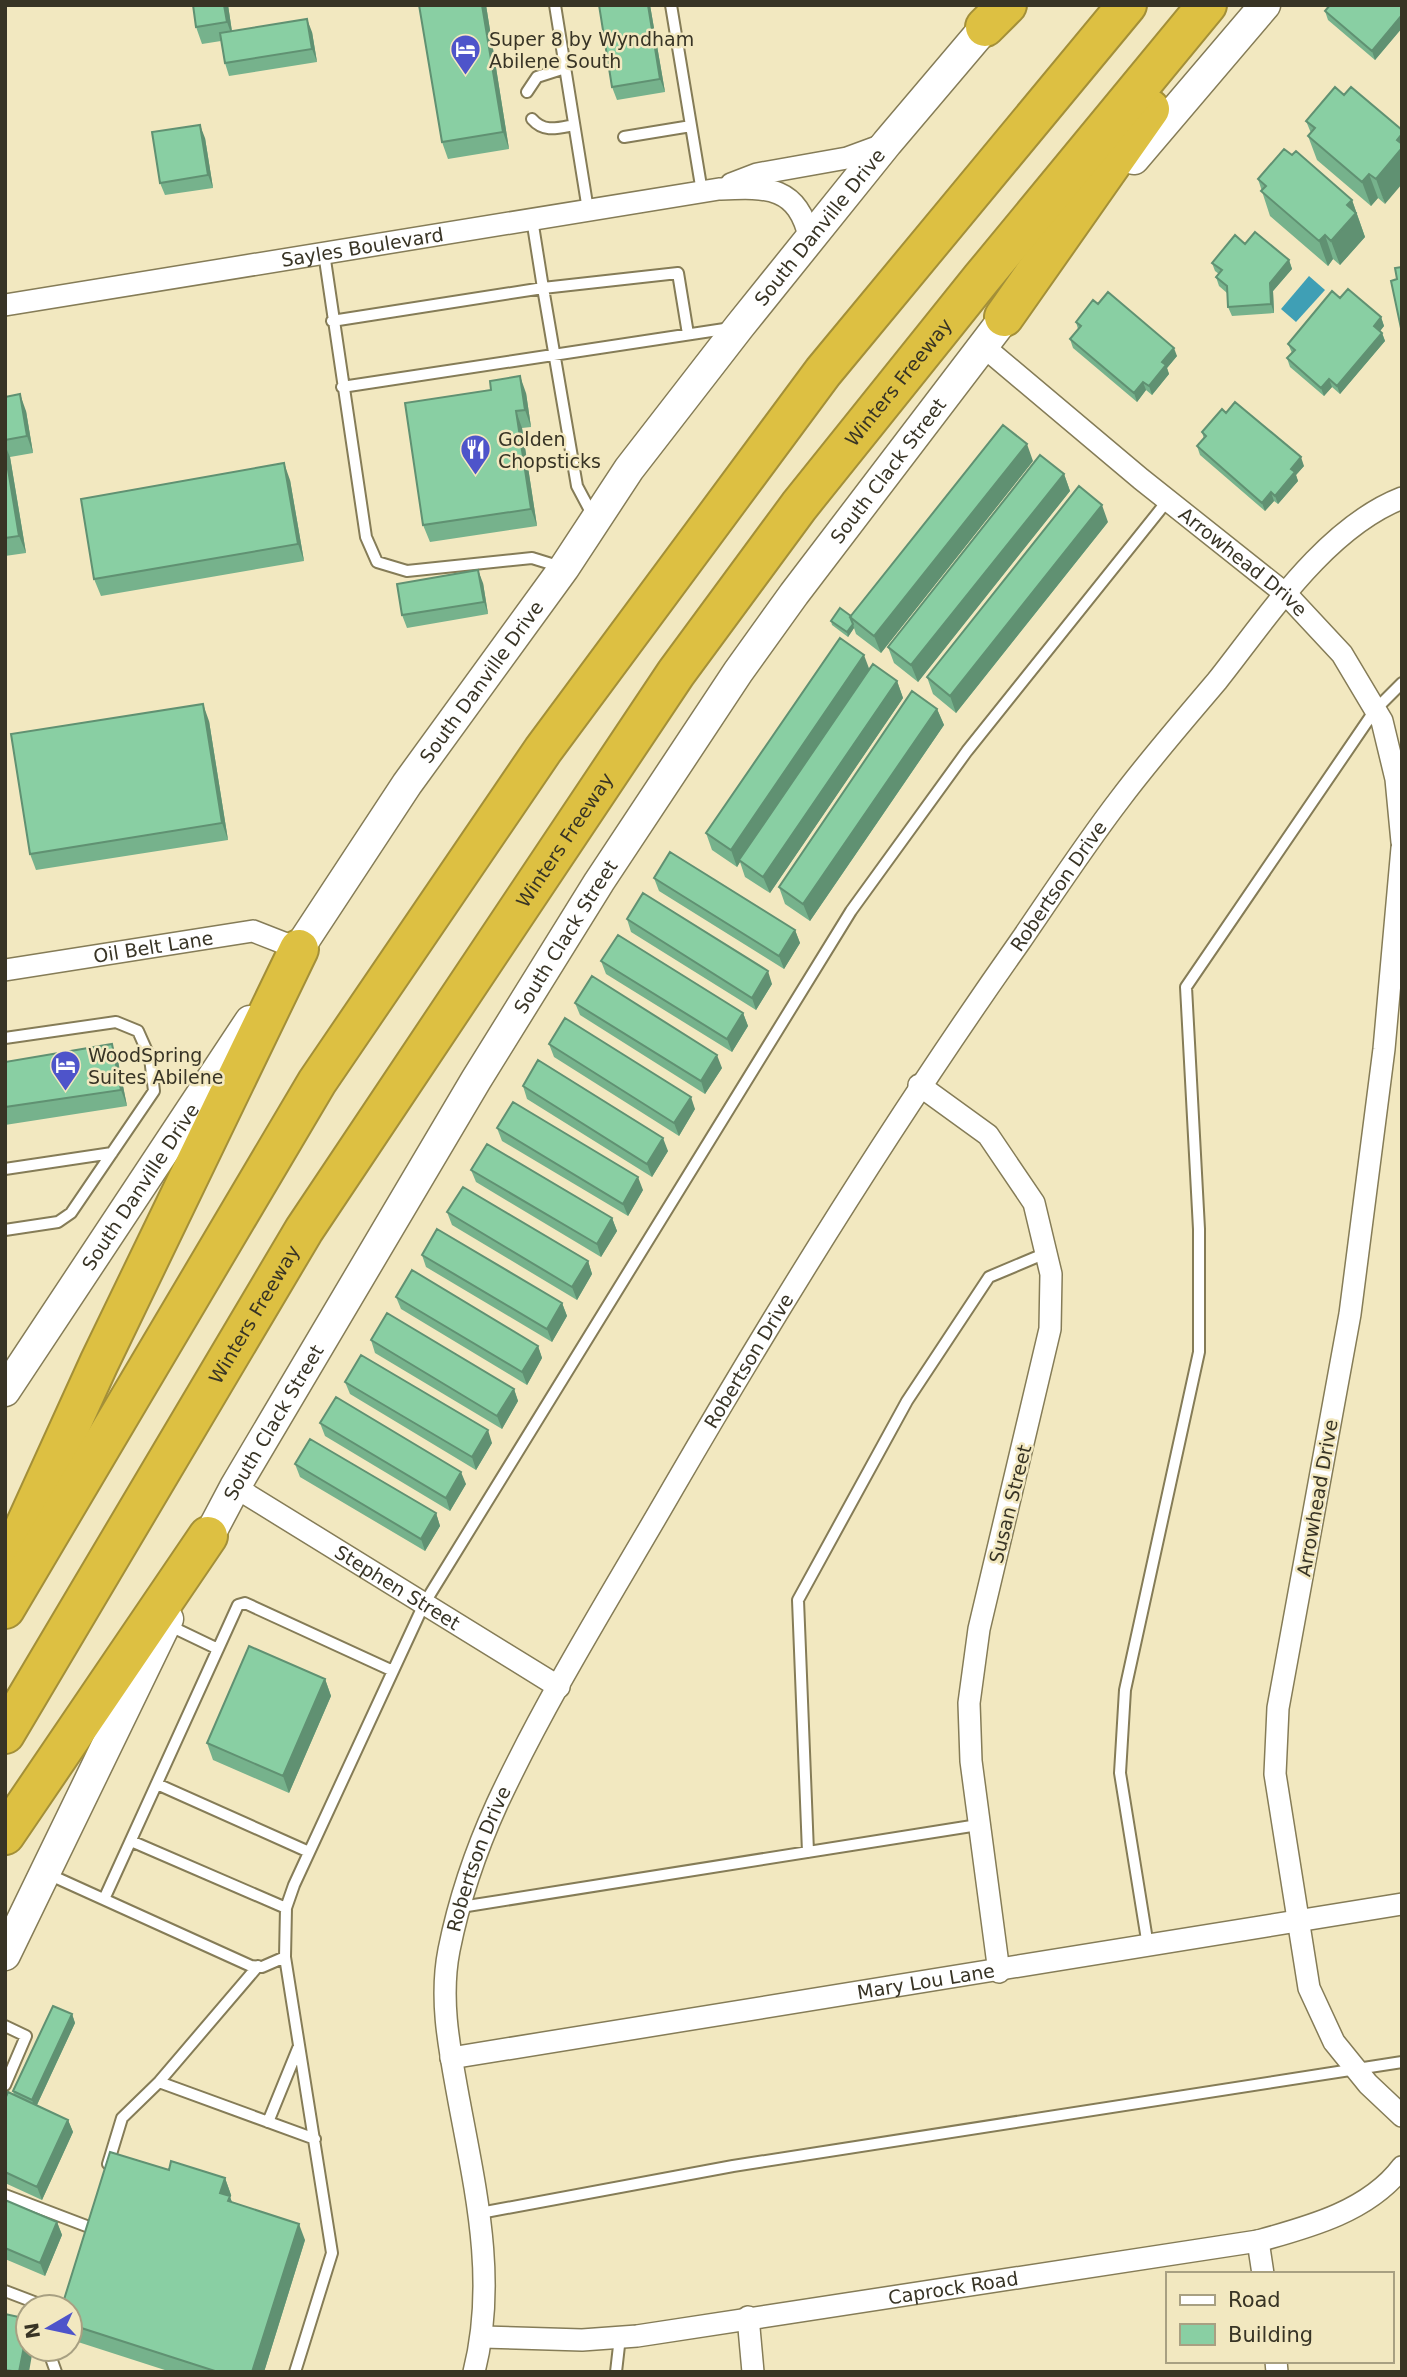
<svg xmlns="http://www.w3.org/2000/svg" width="1407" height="2377" viewBox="0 0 1407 2377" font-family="'DejaVu Sans',sans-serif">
  <rect width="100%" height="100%" fill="#f2e8c0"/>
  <path fill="#3f9fb5" d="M 1309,276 L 1325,290 L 1296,322 L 1281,309 Z"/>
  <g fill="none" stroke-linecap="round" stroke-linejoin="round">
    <defs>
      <path id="lane" d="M 555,5 L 588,210
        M 671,5 L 702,192
        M 527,92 L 537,77 L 565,68
        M 532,119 C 544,133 558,128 574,125
        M 624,137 L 691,126
        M 324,253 L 366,537 L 377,562 L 407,571 L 532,558 L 561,567
        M 332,321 L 543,288 L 532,219
        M 342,387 L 731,328
        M 593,516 L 577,486 L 543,288 L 678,273 L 688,334
        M 5,1038 L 116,1022 L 138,1031 L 150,1058 L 154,1091 L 71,1213 L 58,1222 L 5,1230
        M 5,1169 L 112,1153
        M 168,1625 L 218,1649 L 238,1605 L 245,1603 L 393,1671
        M 157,1784 L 309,1852
        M 131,1841 L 286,1908
        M 808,1852 L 798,1600 L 907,1401 L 989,1277 L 1046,1253
        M 48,1874 L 251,1966 L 262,1967 L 285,1957
        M 105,1897 L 218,1649
        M 461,1907 L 978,1825
        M 1148,1946 L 1120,1773 L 1125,1690 L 1199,1352 L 1199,1229 L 1186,987 L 1375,710 L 1402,683
        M 5,2026 L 26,2036 L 5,2085
        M 159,2082 L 315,2139
        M 268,2122 L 299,2046
        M 108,2164 L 122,2118 L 159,2082 L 258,1966
        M 5,2195 L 89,2227
        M 480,2213 L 733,2166 L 1402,2062
        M 5,2291 L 47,2307
        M 54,2349 L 51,2358 L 56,2372
        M 295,2372 L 332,2253 L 285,1957 L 286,1908 L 294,1885 L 424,1604 L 851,911 L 967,751 L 1168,500
        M 616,2372 L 620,2337"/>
      <g id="street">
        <path d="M 731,184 L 757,174 L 847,158 L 885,144"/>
        <path id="s1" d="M 5,305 L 719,189 C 767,187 798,185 810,240"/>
        <path id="s2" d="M 983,346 L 1141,479 L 1287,595 L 1342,654 L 1382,721 L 1396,779 L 1402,842"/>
        <path d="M 1402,848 L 1384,1049 L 1350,1314 L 1278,1708 L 1275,1774 L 1309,1988 L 1334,2042 L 1368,2084 L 1402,2116"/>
        <path id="s3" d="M 5,970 L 253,931 L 299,949"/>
        <path d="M 919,1085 L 988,1135 L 1034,1203 L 1051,1274 L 1050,1329 L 979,1629 L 969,1703 L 971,1761 L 999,1972"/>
        <path id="s4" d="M 235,1487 L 559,1687"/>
        <path id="s5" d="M 451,2058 L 1402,1904"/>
        <path d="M 1258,2241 L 1263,2274"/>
        <path d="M 748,2317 L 753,2372"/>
        <path id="s6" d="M 483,2337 L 582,2340 L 637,2336 L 1258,2241 C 1309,2227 1369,2211 1402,2167"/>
        <path d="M 1276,2361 L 1277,2372"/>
        <path id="s7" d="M 474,2372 C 497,2281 476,2192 459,2101 C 450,2051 439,2001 449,1950 C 459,1900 476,1850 497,1804 C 548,1695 613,1592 673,1488 C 781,1302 895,1119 1019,943 C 1052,895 1084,846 1120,799 C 1150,759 1184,720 1217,681 C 1267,618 1325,528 1402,498"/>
      </g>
      <g id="secondary">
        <path d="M 1134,159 L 1265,5"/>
        <path id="s8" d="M 288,965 L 407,784 L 564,568 L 629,469 L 739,327 L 887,143 L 998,12"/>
        <path id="s9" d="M 5,1391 L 250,1021"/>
        <path id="s10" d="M 199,1555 L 235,1487 L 476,1080 L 599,882 L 738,672 L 794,594 L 1018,300"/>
        <path d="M 5,1955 L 168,1619"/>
      </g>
      <g id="highway">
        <path d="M 985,27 L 1007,5"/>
        <path d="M 1004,317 L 1150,109"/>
        <path d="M 9,1561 L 99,1363 L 299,949"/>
        <path d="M 5,1609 L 317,1082 L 543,750 L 823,372 L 1127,5"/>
        <path id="s11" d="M 5,1734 L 304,1230 L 676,673 L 799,506 L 981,279 L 1207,5"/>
        <path d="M 5,1835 L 208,1536"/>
      </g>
    </defs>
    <use href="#lane" stroke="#857c57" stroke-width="14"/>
    <use href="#street" stroke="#857c57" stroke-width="24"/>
    <use href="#secondary" stroke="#857c57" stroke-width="33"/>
    <use href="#highway" stroke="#a38f38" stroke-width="42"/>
    <use href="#lane" stroke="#fff" stroke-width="10"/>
    <use href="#street" stroke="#fff" stroke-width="21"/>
    <use href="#secondary" stroke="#fff" stroke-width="30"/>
    <use href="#highway" stroke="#ddc042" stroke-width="38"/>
  </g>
  <path fill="#76b28c" d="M 228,5 L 232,31 L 312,32 L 317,62 L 229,76 L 225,63 L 221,41 L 202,44 L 196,27 Z
    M 419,5 L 486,5 L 509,149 L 448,159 L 442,142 Z
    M 650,5 L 665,92 L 617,100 L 612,87 Z
    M 1402,5 L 1402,28 L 1375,60 L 1328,20 L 1325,11 Z
    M 1351,87 L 1385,204 L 1378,198 L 1371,206 L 1317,160 L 1308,136 L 1311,133 L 1306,121 L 1344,95 Z
    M 205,138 L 213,188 L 165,195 L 160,183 Z
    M 1292,155 L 1352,200 L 1365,237 L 1340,265 L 1333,259 L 1328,266 L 1270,216 L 1258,179 Z
    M 1245,244 L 1289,260 L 1292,269 L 1273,291 L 1274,313 L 1232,316 L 1228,307 L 1227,293 L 1219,286 L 1216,277 L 1219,274 L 1215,271 L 1212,263 Z
    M 1340,298 L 1381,317 L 1384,326 L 1380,331 L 1382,333 L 1385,341 L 1340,394 L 1332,387 L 1324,396 L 1290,367 L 1287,358 L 1292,353 L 1288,344 Z
    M 1098,304 L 1177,356 L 1167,368 L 1169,374 L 1152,395 L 1146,390 L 1137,402 L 1073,348 L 1070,339 L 1078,329 L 1076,322 Z
    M 526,393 L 531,427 L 522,428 L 537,526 L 430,542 L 423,525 Z
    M 5,397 L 26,411 L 33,453 L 10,457 L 26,553 L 5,556 Z
    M 1202,432 L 1304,466 L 1296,475 L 1298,481 L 1278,504 L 1274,501 L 1265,511 L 1200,455 L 1197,446 L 1204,439 Z
    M 1033,461 L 881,653 L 856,634 L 854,628 L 848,637 L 832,625 L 831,621 L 851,616 Z
    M 1064,474 L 1070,491 L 918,682 L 894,663 L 888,647 Z
    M 290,480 L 304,561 L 101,596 L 94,579 Z
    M 1108,522 L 956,713 L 933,694 L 927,677 Z
    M 483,583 L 488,614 L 407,628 L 402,615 Z
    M 869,669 L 897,681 L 903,698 L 770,893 L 745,877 L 740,862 L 737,867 L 712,850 L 706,833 Z
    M 937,709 L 944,725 L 810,921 L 785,904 L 779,887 Z
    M 209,721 L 228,840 L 36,870 L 30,854 Z
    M 654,878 L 795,930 L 800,943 L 784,969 L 659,891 Z
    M 627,919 L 772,984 L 756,1010 L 631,932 Z
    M 601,961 L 743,1013 L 748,1026 L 732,1052 L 606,974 Z
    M 575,1003 L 722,1068 L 705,1094 L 580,1015 Z
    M 549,1044 L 695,1109 L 679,1136 L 554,1057 Z
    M 118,1061 L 127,1106 L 5,1125 L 5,1062 Z
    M 523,1086 L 668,1151 L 652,1177 L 527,1099 Z
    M 497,1128 L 643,1190 L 628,1216 L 502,1141 Z
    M 471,1170 L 612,1218 L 617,1231 L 601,1257 L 476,1182 Z
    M 447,1212 L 588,1261 L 592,1274 L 577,1300 L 452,1225 Z
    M 422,1255 L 562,1303 L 567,1316 L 552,1342 L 426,1267 Z
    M 396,1297 L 538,1346 L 542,1358 L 527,1385 L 401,1309 Z
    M 371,1340 L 514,1389 L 518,1401 L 502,1429 L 375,1353 Z
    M 345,1382 L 492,1443 L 476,1470 L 350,1394 Z
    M 320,1423 L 466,1484 L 450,1511 L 325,1436 Z
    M 295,1464 L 436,1513 L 440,1526 L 425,1551 L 300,1477 Z
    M 325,1679 L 331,1696 L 289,1793 L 213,1760 L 207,1743 Z
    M 72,2014 L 75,2023 L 37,2105 L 68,2120 L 73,2132 L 42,2200 L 5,2183 L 5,2099 L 14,2095 L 13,2091 Z
    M 225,2178 L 231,2195 L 230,2197 L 232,2202 L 305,2240 L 264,2372 L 171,2372 L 78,2342 L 72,2325 L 70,2324 L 70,2307 L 62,2306 Z
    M 5,2200 L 57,2222 L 62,2235 L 45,2276 L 5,2259 Z"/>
  <path fill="#609172" d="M 224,5 L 228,5 L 233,39 L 227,22 Z
    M 482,5 L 486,5 L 509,149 L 503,132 Z
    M 648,5 L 650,5 L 665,92 L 660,79 Z
    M 1402,15 L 1402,28 L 1375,60 L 1372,51 Z
    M 307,19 L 312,32 L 317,62 L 312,49 Z
    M 200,125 L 205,138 L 213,188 L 208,175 Z
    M 1402,134 L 1402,184 L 1385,204 L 1376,179 L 1397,140 Z
    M 1369,174 L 1378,198 L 1371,206 L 1362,182 Z
    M 1352,200 L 1365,237 L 1340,265 L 1331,241 L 1347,205 Z
    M 1325,235 L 1333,259 L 1328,266 L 1319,241 Z
    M 1289,260 L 1292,269 L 1273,291 L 1274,313 L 1271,304 L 1270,283 Z
    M 1381,317 L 1384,326 L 1377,335 L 1374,326 Z
    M 1382,333 L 1385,341 L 1340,394 L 1337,386 Z
    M 1174,348 L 1177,356 L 1167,368 L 1169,374 L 1152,395 L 1149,386 L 1162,362 Z
    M 520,376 L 526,393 L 531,427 L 525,410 Z
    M 1329,379 L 1332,387 L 1324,396 L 1321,388 Z
    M 1143,382 L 1146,390 L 1137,402 L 1134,393 Z
    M 20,394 L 26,411 L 33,453 L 27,436 Z
    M 516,411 L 522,428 L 537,526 L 531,509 Z
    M 1027,444 L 1033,461 L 881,653 L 874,636 Z
    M 5,445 L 10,457 L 26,553 L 19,536 L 5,451 Z
    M 1301,457 L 1304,466 L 1296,475 L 1298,481 L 1278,504 L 1275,496 L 1291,469 Z
    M 284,463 L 290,480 L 304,561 L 298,544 Z
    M 1064,474 L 1070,491 L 918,682 L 911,665 Z
    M 1271,492 L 1274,501 L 1265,511 L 1262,503 Z
    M 1102,505 L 1108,522 L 956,713 L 950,696 Z
    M 478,570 L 483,583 L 488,614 L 484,602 Z
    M 853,624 L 854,628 L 848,637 L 847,632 Z
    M 864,655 L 870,671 L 739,860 L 740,862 L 737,867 L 731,850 Z
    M 897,681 L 903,698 L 770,893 L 763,877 Z
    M 203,704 L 209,721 L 228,840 L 222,823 Z
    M 937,709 L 944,725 L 810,921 L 803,904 Z
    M 795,930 L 800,943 L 784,969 L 779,956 Z
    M 768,971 L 772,984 L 756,1010 L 752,998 Z
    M 743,1013 L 748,1026 L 732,1052 L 727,1039 Z
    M 112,1044 L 118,1061 L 127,1106 L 121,1090 Z
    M 717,1055 L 722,1068 L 705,1094 L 701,1081 Z
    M 691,1097 L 695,1109 L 679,1136 L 674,1123 Z
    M 663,1138 L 668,1151 L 652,1177 L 647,1164 Z
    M 638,1177 L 643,1190 L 628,1216 L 623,1204 Z
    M 612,1218 L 617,1231 L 601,1257 L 597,1244 Z
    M 588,1261 L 592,1274 L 577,1300 L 572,1287 Z
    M 562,1303 L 567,1316 L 552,1342 L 547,1329 Z
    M 538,1346 L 542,1358 L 527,1385 L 522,1372 Z
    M 514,1389 L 518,1401 L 502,1429 L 497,1416 Z
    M 488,1430 L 492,1443 L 476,1470 L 472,1457 Z
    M 461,1472 L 466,1484 L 450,1511 L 446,1498 Z
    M 436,1513 L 440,1526 L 425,1551 L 421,1539 Z
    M 325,1679 L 331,1696 L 289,1793 L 283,1776 Z
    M 72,2014 L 75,2023 L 35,2109 L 32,2100 Z
    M 68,2120 L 73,2132 L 42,2200 L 37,2187 Z
    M 225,2178 L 231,2195 L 230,2197 L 236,2213 L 220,2193 Z
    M 57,2222 L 62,2235 L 45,2276 L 40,2263 Z
    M 299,2224 L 305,2240 L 264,2372 L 252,2372 Z
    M 28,2326 L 28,2349 L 33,2349 L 29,2372 L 19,2372 Z"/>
  <path fill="#89cfa3" stroke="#609172" stroke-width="2" d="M 193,5 L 224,5 L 227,22 L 196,27 Z
    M 419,5 L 482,5 L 503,132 L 442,142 Z
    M 599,5 L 648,5 L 660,79 L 612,87 Z
    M 1330,5 L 1402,5 L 1402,15 L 1372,51 L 1325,11 Z
    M 307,19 L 312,49 L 225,63 L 220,33 Z
    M 1335,87 L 1344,95 L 1351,87 L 1402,130 L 1402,134 L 1397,140 L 1402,144 L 1402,148 L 1376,179 L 1369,174 L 1362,182 L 1308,136 L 1315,128 L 1306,121 Z
    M 200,125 L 208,175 L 160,183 L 152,132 Z
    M 1284,149 L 1292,155 L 1296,151 L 1352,200 L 1347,205 L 1356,213 L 1331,241 L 1325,235 L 1319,241 L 1261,191 L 1266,186 L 1258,179 Z
    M 1255,232 L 1289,260 L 1270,283 L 1271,304 L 1228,307 L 1227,286 L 1216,277 L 1222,270 L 1212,263 L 1235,235 L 1245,244 Z
    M 1402,267 L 1402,333 L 1391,281 L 1397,279 L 1395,268 Z
    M 1348,289 L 1381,317 L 1374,326 L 1382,333 L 1337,386 L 1329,379 L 1321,388 L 1287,358 L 1295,350 L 1288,344 L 1332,291 L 1340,298 Z
    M 1108,292 L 1174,348 L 1162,362 L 1166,365 L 1149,386 L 1143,382 L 1134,393 L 1070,339 L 1081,326 L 1076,322 L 1093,300 L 1098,304 Z
    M 520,376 L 525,410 L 516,411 L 531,509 L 423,525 L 405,403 L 491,390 L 490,381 Z
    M 20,394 L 27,436 L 5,440 L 5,397 Z
    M 1235,402 L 1301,457 L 1291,469 L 1295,472 L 1275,496 L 1271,492 L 1262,503 L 1197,446 L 1206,436 L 1202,432 L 1222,409 L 1226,413 Z
    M 1003,425 L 1027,444 L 874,636 L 850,617 Z
    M 5,451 L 19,536 L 5,538 Z
    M 1040,455 L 1064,474 L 911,665 L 888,647 Z
    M 284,463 L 298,544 L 94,579 L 81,499 Z
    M 1079,486 L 1102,505 L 950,696 L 927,677 Z
    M 478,570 L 484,602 L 402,615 L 397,584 Z
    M 840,608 L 851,616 L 850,617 L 853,624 L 847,632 L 831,621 Z
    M 840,638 L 864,655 L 731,850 L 706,833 Z
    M 873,664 L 897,681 L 763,877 L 739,860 Z
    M 912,691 L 937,709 L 803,904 L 779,887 Z
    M 203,704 L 222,823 L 30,854 L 11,734 Z
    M 670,852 L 795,930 L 779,956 L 654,878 Z
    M 643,893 L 768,971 L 752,998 L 627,919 Z
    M 618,935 L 743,1013 L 727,1039 L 601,961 Z
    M 592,976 L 717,1055 L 701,1081 L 575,1003 Z
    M 565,1018 L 691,1097 L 674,1123 L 549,1044 Z
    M 112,1044 L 121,1090 L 5,1107 L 5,1062 Z
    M 538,1060 L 663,1138 L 647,1164 L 523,1086 Z
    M 513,1102 L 638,1177 L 623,1204 L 497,1128 Z
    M 487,1144 L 612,1218 L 597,1244 L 471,1170 Z
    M 463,1187 L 588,1261 L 572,1287 L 447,1212 Z
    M 437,1229 L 562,1303 L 547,1329 L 422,1255 Z
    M 412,1270 L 538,1346 L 522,1372 L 396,1297 Z
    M 387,1313 L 514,1389 L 497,1416 L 371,1340 Z
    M 361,1355 L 488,1430 L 472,1457 L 345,1382 Z
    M 336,1397 L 461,1472 L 446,1498 L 320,1423 Z
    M 310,1439 L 436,1513 L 421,1539 L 295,1464 Z
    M 249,1646 L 325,1679 L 283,1776 L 207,1743 Z
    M 53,2006 L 72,2014 L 32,2100 L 13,2091 Z
    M 8,2092 L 68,2120 L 37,2187 L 5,2172 L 5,2099 Z
    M 110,2152 L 169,2170 L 171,2161 L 225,2178 L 220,2193 L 230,2196 L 228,2201 L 299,2224 L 252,2372 L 218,2372 L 72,2325 L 76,2311 L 70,2309 L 70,2307 L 62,2306 Z
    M 5,2200 L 57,2222 L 40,2263 L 5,2248 Z
    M 5,2314 L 28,2319 L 28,2326 L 19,2372 L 5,2370 Z"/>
  <defs>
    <symbol id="hotel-pin" viewBox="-11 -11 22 30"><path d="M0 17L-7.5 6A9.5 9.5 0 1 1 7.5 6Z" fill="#4e54ca" stroke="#f2e8c0"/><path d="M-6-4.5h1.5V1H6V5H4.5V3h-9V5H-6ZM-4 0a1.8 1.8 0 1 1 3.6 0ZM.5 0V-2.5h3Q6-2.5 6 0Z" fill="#fff"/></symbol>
    <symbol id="restaurant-pin" viewBox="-11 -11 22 30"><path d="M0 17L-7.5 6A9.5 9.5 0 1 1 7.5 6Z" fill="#4e54ca" stroke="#f2e8c0"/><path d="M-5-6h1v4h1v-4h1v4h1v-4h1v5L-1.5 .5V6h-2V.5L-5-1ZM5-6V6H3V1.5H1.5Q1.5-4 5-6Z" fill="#fff"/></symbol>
  </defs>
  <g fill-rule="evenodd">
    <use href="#hotel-pin" x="448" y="32" width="35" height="47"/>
    <use href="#restaurant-pin" x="458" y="432" width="35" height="47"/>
    <use href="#hotel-pin" x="48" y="1048" width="35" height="47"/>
  </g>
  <g text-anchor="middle" stroke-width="5" stroke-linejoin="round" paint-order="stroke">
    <g font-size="19" fill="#383425" stroke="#f2e8c0" text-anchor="start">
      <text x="489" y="46">Super 8 by Wyndham<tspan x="489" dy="22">Abilene South</tspan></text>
      <text x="498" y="446">Golden<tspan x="498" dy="22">Chopsticks</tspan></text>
      <text x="88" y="1062">WoodSpring<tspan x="88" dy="22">Suites Abilene</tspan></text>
    </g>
    <g font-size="19" fill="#383425" stroke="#f2e8c0">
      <text dy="7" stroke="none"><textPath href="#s8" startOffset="910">South Danville Drive</textPath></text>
      <text dy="7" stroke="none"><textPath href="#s1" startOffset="362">Sayles Boulevard</textPath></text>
      <text dy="7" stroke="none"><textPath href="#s11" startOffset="1622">Winters Freeway</textPath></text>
      <text dy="7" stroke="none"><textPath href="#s10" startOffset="1286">South Clack Street</textPath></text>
      <text dy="7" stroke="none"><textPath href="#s2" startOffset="338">Arrowhead Drive</textPath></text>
      <text dy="7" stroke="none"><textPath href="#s8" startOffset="343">South Danville Drive</textPath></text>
      <text dy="7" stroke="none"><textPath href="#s11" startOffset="1055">Winters Freeway</textPath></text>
      <text dy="7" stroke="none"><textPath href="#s7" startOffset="1657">Robertson Drive</textPath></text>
      <text dy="7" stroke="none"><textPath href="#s10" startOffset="719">South Clack Street</textPath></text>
      <text dy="7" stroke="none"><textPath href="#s3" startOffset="150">Oil Belt Lane</textPath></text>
      <text dy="7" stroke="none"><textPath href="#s9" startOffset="245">South Danville Drive</textPath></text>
      <text dy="7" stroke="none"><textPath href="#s11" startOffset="488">Winters Freeway</textPath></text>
      <text dy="7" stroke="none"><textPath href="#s7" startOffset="1090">Robertson Drive</textPath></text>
      <text dy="7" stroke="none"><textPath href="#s10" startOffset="152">South Clack Street</textPath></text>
      <text transform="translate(1317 1498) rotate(-80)" y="7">Arrowhead Drive</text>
      <text transform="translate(1010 1504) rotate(-76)" y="7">Susan Street</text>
      <text dy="7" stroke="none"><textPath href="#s4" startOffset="191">Stephen Street</textPath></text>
      <text dy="7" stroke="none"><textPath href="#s7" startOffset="522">Robertson Drive</textPath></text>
      <text dy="7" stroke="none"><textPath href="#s5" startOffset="481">Mary Lou Lane</textPath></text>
      <text dy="7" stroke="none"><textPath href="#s6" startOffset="474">Caprock Road</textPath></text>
    </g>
  </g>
  <rect width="1407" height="2377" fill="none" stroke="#383425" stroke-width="14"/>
  <rect x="1166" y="2272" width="228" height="91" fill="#f2e8c0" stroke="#a8a082" stroke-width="2"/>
  <rect x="1180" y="2295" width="35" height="10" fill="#ffffff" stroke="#a8a082" stroke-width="2"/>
  <text x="1228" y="2307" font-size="21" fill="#383425">Road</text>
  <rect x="1180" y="2324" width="35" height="21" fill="#89cfa3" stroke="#a8a082" stroke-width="2"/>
  <text x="1228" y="2342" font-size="21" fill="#383425">Building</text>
  <g transform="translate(49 2328) rotate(261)"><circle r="33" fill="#f2e8c0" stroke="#a8a082" stroke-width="2"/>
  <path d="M0-5L12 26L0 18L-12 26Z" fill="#4e54ca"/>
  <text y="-10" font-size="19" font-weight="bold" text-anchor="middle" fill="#383425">N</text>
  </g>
</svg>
